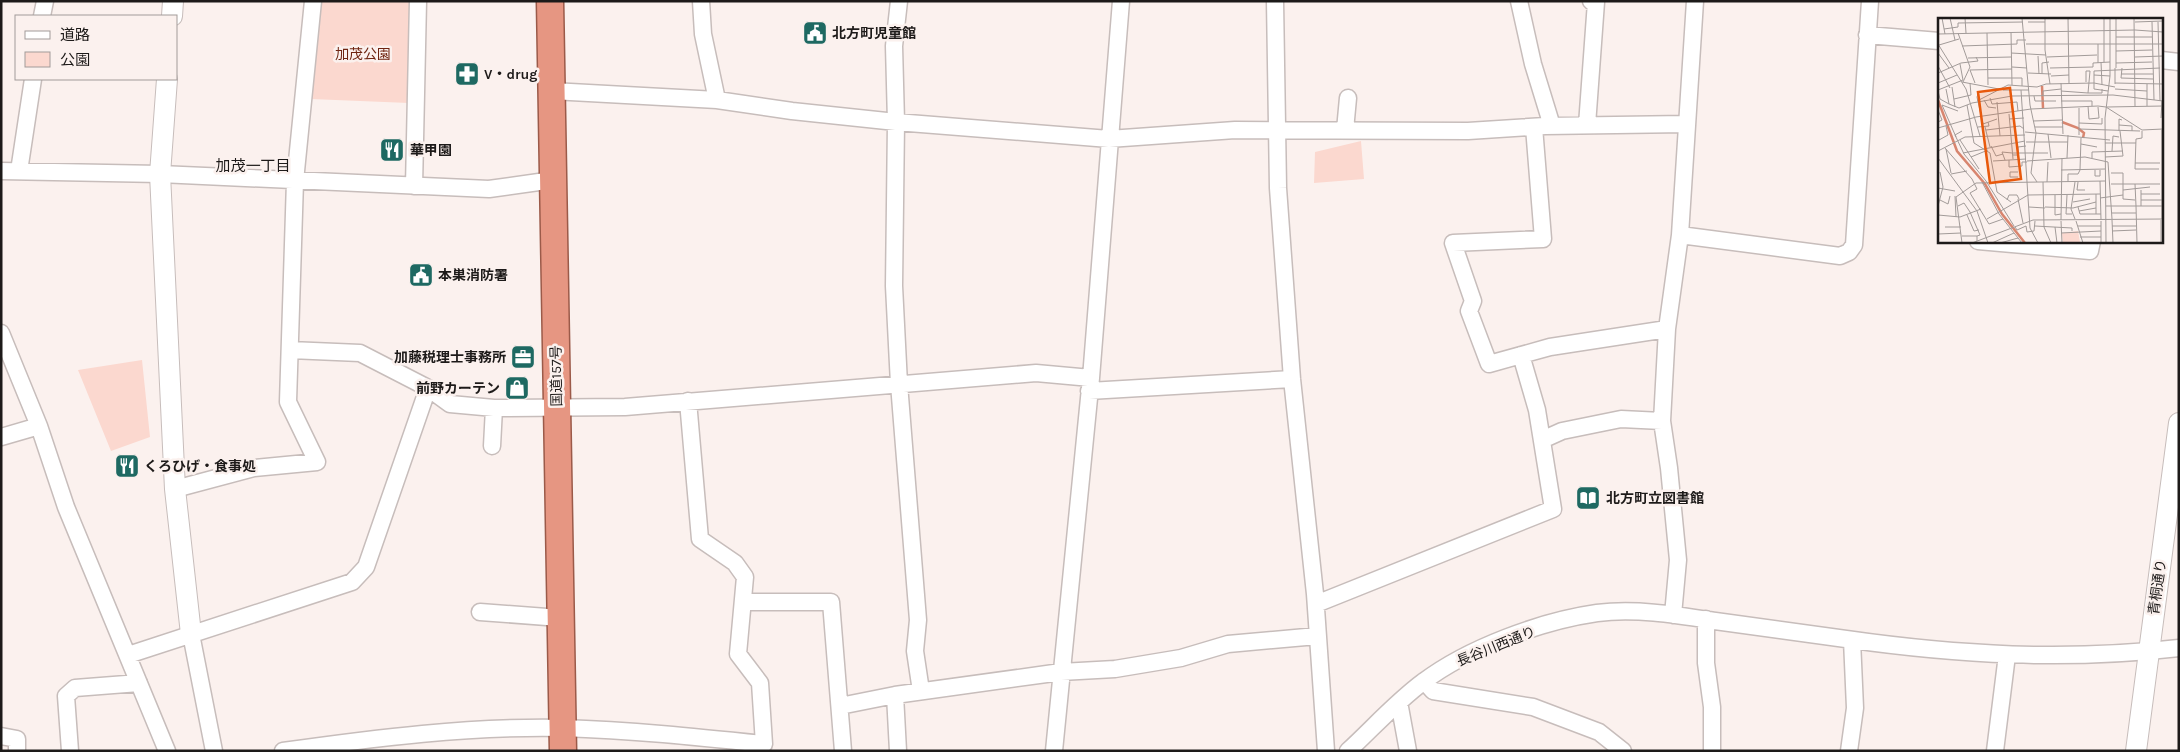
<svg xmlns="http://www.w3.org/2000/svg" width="2180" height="752" viewBox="0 0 2180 752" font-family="Karla,'Noto Sans JP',sans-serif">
  <rect width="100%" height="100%" fill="#fbf1ee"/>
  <path fill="#fbd8cf" d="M 322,1 L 411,1 L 409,103 L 311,99 Z
    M 1361,141 L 1364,179 L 1314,183 L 1315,152 Z
    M 142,360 L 150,437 L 111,451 L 78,370 Z"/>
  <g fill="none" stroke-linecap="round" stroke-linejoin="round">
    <defs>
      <path id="minor" d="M 701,1 L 703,34 L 717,100
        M 899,1 L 894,46 L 896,122 L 894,286 L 899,384 L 918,620 L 915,651 L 921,691
        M 1275,1 L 1278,188 L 1292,379 L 1315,594 L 1326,751
        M 1519,1 L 1533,64 L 1552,126
        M 42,16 L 45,1
        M 1867,35 L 1939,41
        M 2161,60 L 2179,62
        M 552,91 L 717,100 L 792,111 L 896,122 L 1109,139 L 1235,130 L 1468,131 L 1545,126 L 1686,124
        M 1587,125 L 1596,2 L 1591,1
        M 1534,127 L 1543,239 L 1453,243 L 1473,301 L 1469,311 L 1489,364 L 1550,347 L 1667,329
        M 1345,130 L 1348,98
        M 1,171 L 160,174 L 489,189 L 553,180
        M 19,171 L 33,79
        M 414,186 L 418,1
        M 1680,235 L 1840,256 L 1849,252 L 1854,245 L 1870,1
        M 1978,241 L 2090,251 L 2092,241
        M 1,333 L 39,426 L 66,507 L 167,751
        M 290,350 L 360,353 L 428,388 L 450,404 L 494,408 L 625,407 L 1036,373 L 1091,378
        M 1089,391 L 1292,379
        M 1,437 L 39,426
        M 1542,440 L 1562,431 L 1621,419 L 1662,421
        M 492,446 L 494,408
        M 175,489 L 254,468 L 317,462 L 288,402 L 295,181 L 313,1
        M 743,602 L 831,602 L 843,751
        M 1316,604 L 1553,509 L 1537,410 L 1521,355
        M 480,612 L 560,618
        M 1673,615 L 1678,560 L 1669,468 L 1662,421 L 1667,329 L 1680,235 L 1695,1
        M 1706,619 L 1706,663 L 1712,707 L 1712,751
        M 191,634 L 214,751
        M 128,655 L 352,582 L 366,567 L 428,388
        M 1424,681 L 1433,691 L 1533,707 L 1599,732 L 1623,751
        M 895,695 L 898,751
        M 1399,702 L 1408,751
        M 840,706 L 895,695 L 1061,672 L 1115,669 L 1181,658 L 1228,644 L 1317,636
        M 1,736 L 17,739 L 17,751
        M 70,751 L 66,696 L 75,688 L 139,683
        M 283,751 C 375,738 470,726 563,728 C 630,730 697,737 764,744 L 760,683 L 738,654 L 745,577 L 735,563 L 700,539 L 688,401
        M 1054,751 L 1091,378 L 1121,1
        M 1348,751 C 1373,728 1396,702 1423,682 C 1468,648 1541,621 1597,613 C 1636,608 1677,615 1715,621 C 1759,627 1802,633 1846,639 C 1958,655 2066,661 2179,648
        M 1849,751 L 1855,708 L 1852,640
        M 1995,751 L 2007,655"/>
      <path id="tertiary" d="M 172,16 L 173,1
        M 167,79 L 160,174 L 175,489 L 191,634
        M 2136,751 L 2179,423"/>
      <path id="trunk" d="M 550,1 L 563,751"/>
    </defs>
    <use href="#minor" stroke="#c7bdbb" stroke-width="19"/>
    <use href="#tertiary" stroke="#c7bdbb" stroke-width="22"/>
    <use href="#trunk" stroke="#9b5a49" stroke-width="29"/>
    <use href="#minor" stroke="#fff" stroke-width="16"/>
    <use href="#tertiary" stroke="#fff" stroke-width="20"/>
    <use href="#trunk" stroke="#e69682" stroke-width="26"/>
  </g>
  <defs>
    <symbol id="civic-square" viewBox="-11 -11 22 22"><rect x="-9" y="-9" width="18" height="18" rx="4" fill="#1e6962" stroke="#fbf1ee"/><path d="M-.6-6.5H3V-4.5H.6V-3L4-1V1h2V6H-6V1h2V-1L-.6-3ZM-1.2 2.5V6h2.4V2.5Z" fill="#fff"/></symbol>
    <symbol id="pharmacy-square" viewBox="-11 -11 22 22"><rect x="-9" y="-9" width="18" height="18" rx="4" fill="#1e6962" stroke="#fbf1ee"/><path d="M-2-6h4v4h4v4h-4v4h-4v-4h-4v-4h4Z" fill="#fff"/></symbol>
    <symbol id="restaurant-square" viewBox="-11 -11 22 22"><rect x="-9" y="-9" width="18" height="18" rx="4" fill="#1e6962" stroke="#fbf1ee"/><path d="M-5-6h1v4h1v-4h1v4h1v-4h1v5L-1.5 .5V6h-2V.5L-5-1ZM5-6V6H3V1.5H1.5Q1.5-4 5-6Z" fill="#fff"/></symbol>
    <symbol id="office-square" viewBox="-11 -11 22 22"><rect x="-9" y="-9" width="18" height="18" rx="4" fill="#1e6962" stroke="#fbf1ee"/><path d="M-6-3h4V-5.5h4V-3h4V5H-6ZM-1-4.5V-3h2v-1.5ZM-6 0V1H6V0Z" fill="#fff"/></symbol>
    <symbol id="shop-square" viewBox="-11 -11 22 22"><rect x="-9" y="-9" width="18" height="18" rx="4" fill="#1e6962" stroke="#fbf1ee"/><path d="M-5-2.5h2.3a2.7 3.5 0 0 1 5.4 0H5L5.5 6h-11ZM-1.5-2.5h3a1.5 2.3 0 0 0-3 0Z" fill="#fff"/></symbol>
    <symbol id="library-square" viewBox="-11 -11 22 22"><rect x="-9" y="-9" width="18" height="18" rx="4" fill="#1e6962" stroke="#fbf1ee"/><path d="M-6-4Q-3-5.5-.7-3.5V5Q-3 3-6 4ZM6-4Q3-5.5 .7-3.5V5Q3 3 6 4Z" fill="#fff"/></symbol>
  </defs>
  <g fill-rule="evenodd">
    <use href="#civic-square" x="801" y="19" width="28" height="28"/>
    <use href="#pharmacy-square" x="453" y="60" width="28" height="28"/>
    <use href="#restaurant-square" x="378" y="136" width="28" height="28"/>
    <use href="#civic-square" x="407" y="261" width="28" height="28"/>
    <use href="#office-square" x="509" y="343" width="28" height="28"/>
    <use href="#shop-square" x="503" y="374" width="28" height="28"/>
    <use href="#restaurant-square" x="113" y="452" width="28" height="28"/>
    <use href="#library-square" x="1574" y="484" width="28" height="28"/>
  </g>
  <g text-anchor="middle" stroke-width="5" stroke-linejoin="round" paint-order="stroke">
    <g font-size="14" font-weight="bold" fill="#1d1a19" stroke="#fbf1ee" text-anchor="start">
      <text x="832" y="38">北方町児童館</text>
      <text x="484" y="79">V・drug</text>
      <text x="410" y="155">華甲園</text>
      <text x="438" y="280">本巣消防署</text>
      <text x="506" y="362" text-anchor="end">加藤税理士事務所</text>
      <text x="500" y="393" text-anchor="end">前野カーテン</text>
      <text x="144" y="471">くろひげ・食事処</text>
      <text x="1606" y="503">北方町立図書館</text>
    </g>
    <g font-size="14" fill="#6f2410" stroke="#fbf1ee">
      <text x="363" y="59">加茂公園</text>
    </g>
    <g font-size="14" fill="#1d1a19" stroke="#fbf1ee">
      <text transform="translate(556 376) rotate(-91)" y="5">国道157号</text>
      <text transform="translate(2157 587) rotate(-82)" y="5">青桐通り</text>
      <text transform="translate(1496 646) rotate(-22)" y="5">長谷川西通り</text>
    </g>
    <g font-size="15" fill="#1d1a19" stroke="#fbf1ee">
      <text x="253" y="171">加茂一丁目</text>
    </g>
  </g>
  <g transform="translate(1938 18)">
    <rect width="225" height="225" fill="#fbf1ee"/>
    <path d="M 140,213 L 142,224 L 125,225 L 124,215 Z" fill="#fbd8cf"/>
    <path fill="none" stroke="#d8856f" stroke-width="2.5" d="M 104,68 L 105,90M 0,82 L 19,133 L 47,166 L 64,196 L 87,225M 124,104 L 140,110 L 146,115 L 145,120"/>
    <path fill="none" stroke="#a29b99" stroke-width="1" d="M 12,0 L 17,22M 27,0 L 28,15M 84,0 L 92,87 L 98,115 L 93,155 L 99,164M 105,0 L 142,0M 130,0 L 131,65M 166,0 L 166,44M 178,0 L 178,50M 196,0 L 197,88M 0,1 L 4,0 L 7,16M 107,1 L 107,32 L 112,66M 90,4 L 107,4M 197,4 L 225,3M 214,4 L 216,82M 220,4 L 222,83M 6,11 L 20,9 L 20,5 L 85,4M 73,14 L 74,67M 20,15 L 32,49 L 25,64M 49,15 L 50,67M 0,16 L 197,12 L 225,14M 178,19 L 214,19M 0,26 L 28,71 L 42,118M 88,26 L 225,26M 160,26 L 160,45M 1,27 L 21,21M 24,28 L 79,26 L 79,22 L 88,22M 178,33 L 214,32M 0,35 L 11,50M 73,35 L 108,37M 100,38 L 101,56M 109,39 L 159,37M 197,39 L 225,38M 30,40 L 73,39M 163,44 L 164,67M 178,45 L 214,44M 0,48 L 12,70M 74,49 L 89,50M 112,50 L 155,49 L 155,45 L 172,44M 177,50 L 177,66M 184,50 L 183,60 L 215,61M 0,55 L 23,45 L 40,43 L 38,39M 90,55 L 113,56M 104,56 L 104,45 L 111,44M 183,56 L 215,56M 156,57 L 172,58M 113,58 L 131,57M 50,60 L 84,60 L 84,68M 24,64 L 61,71M 0,65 L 19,57M 37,65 L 32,52 L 74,51M 123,65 L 125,116M 177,65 L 225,66M 209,66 L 209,88M 14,69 L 17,89M 8,71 L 11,86M 177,71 L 209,73M 0,72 L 25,62 L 22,46M 65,72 L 91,72M 83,72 L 92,210 L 100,225M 0,73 L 2,81 L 11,86 L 21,90 L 29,87M 123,73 L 150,75 L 152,53 L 148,53 L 148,64M 170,73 L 156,71 L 156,53 L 222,50M 41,74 L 39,79 L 45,106 L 59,101M 150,75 L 164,75 L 164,71M 96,78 L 97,83 L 118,83M 105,78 L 105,73 L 123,71M 52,80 L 54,86 L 79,84 L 80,93M 16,81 L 33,77 L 32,65M 46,82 L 50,89 L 58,90M 39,83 L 70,67 L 99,69 L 108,66 L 156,65 L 177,69M 123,83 L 154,83 L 154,88M 59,84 L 62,118M 34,85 L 74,78 L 175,77 L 225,83M 34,85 L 29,87 L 36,125M 150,88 L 151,101 L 161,100 L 160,89M 169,89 L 225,88M 0,92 L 4,102 L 0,104M 71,96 L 75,141M 223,100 L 224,83M 71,101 L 86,100M 95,103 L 124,102M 141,105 L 164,106 L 164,100M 181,107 L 194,108 L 194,113M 40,109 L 51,108 L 50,104M 47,109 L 52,129M 97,109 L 125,109M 0,110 L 38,99 L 93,91 L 160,88 L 168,89 L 204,112 L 225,111M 141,111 L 141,90M 48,112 L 82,108 L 86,111M 224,112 L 224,201M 24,113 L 17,117 L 26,136 L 48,163 L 76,208M 181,113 L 181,101 L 184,102M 204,113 L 204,120 L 198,121 L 197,151 L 221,151M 87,114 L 172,122M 110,116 L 113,140M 141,117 L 141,111 L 202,113M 0,118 L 1,122 L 10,117 L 8,108M 18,119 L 4,87 L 20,93M 22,122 L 41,151M 88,124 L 130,124M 36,125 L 52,135 L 59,174 L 73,184M 167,125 L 198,125M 143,126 L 159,129M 53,128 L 58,138 L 65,136M 7,130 L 34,161 L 39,171 L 32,175 L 51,206 L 65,201M 8,131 L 13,155M 0,133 L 27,119 L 87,117M 174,133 L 175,118 L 181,119M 25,135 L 87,123M 75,135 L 110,135M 75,137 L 80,137 L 80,129 L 88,128M 33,139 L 50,132M 167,139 L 185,138 L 182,113M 0,140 L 39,193 L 50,225M 129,140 L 130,117M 154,140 L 154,134 L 185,133M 67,142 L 64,134 L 74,135M 71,142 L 71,149 L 84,148 L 84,144 L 89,144M 55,143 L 88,141M 89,143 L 147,139 L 170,144 L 174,201M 197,145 L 222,145M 123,152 L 167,151M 157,152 L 157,158 L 162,158 L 162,152M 80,154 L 72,154 L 72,159 L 80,159M 173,155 L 185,155 L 185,181 L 197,182M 13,156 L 29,153M 162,163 L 163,202M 44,164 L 61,196 L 84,225M 105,164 L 106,209 L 113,225M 109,164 L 110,144M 130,164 L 130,156 L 140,156 L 142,152 L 143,120M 140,164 L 139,172 L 147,172M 173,166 L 222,166M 197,166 L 198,188M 0,170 L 17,173M 185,172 L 212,169M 203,172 L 203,188M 158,176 L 158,196M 203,176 L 222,176M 117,177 L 117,197 L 123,196M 129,177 L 128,196 L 134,196M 17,178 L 18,199M 162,180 L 185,177M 80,181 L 85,205M 2,182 L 10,186 L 12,178M 69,182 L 71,177 L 79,177 L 81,181M 203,182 L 224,182M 135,184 L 152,181M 0,188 L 5,169 L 2,154M 20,188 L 26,185 L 32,194 L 42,217 L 39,218M 168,188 L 224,188M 198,188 L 199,225M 91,189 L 107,190M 107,189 L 135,190 L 158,184M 140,189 L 142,196 L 163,196M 141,193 L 158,190M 174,195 L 198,195M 0,197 L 22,199 L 43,191M 29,197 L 36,213 L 41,212M 49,201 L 90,177 L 162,176M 137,201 L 133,191 L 137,164M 123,202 L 124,140M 174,202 L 175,225M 223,202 L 223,225M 123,203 L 124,225M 138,203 L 145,225M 163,203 L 163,225M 97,208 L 134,210 L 134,213M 140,208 L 163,208M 174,208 L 198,208M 7,209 L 23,209M 77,209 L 79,212 L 88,208 L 89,214 L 96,213 L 97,203M 117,209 L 119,225M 174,213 L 198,212M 123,215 L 163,213M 0,216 L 23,215M 24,218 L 39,218 L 39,223M 142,219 L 163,219M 24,225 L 18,179 L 38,165 L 167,163M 34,225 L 95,202 L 225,201M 54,225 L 76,215M 62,225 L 80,220M 168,225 L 167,100 L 172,58 L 172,0"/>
    <path fill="#e8590c" fill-opacity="0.15" stroke="#e8590c" stroke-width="2.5" d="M 72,70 L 83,161 L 52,165 L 40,74 Z"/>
    <rect width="225" height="225" fill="none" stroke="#1d1a19" stroke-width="2.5"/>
  </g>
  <rect width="2180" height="752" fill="none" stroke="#1d1a19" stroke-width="5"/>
  <rect x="15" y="15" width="162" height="65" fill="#fbf1ee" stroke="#a29b99"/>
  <rect x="25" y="31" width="25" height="8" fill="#ffffff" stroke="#a29b99"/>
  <text x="60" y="40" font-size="15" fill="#1d1a19">道路</text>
  <rect x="25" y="52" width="25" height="15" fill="#fbd8cf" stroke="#a29b99"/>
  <text x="60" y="65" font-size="15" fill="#1d1a19">公園</text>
</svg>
